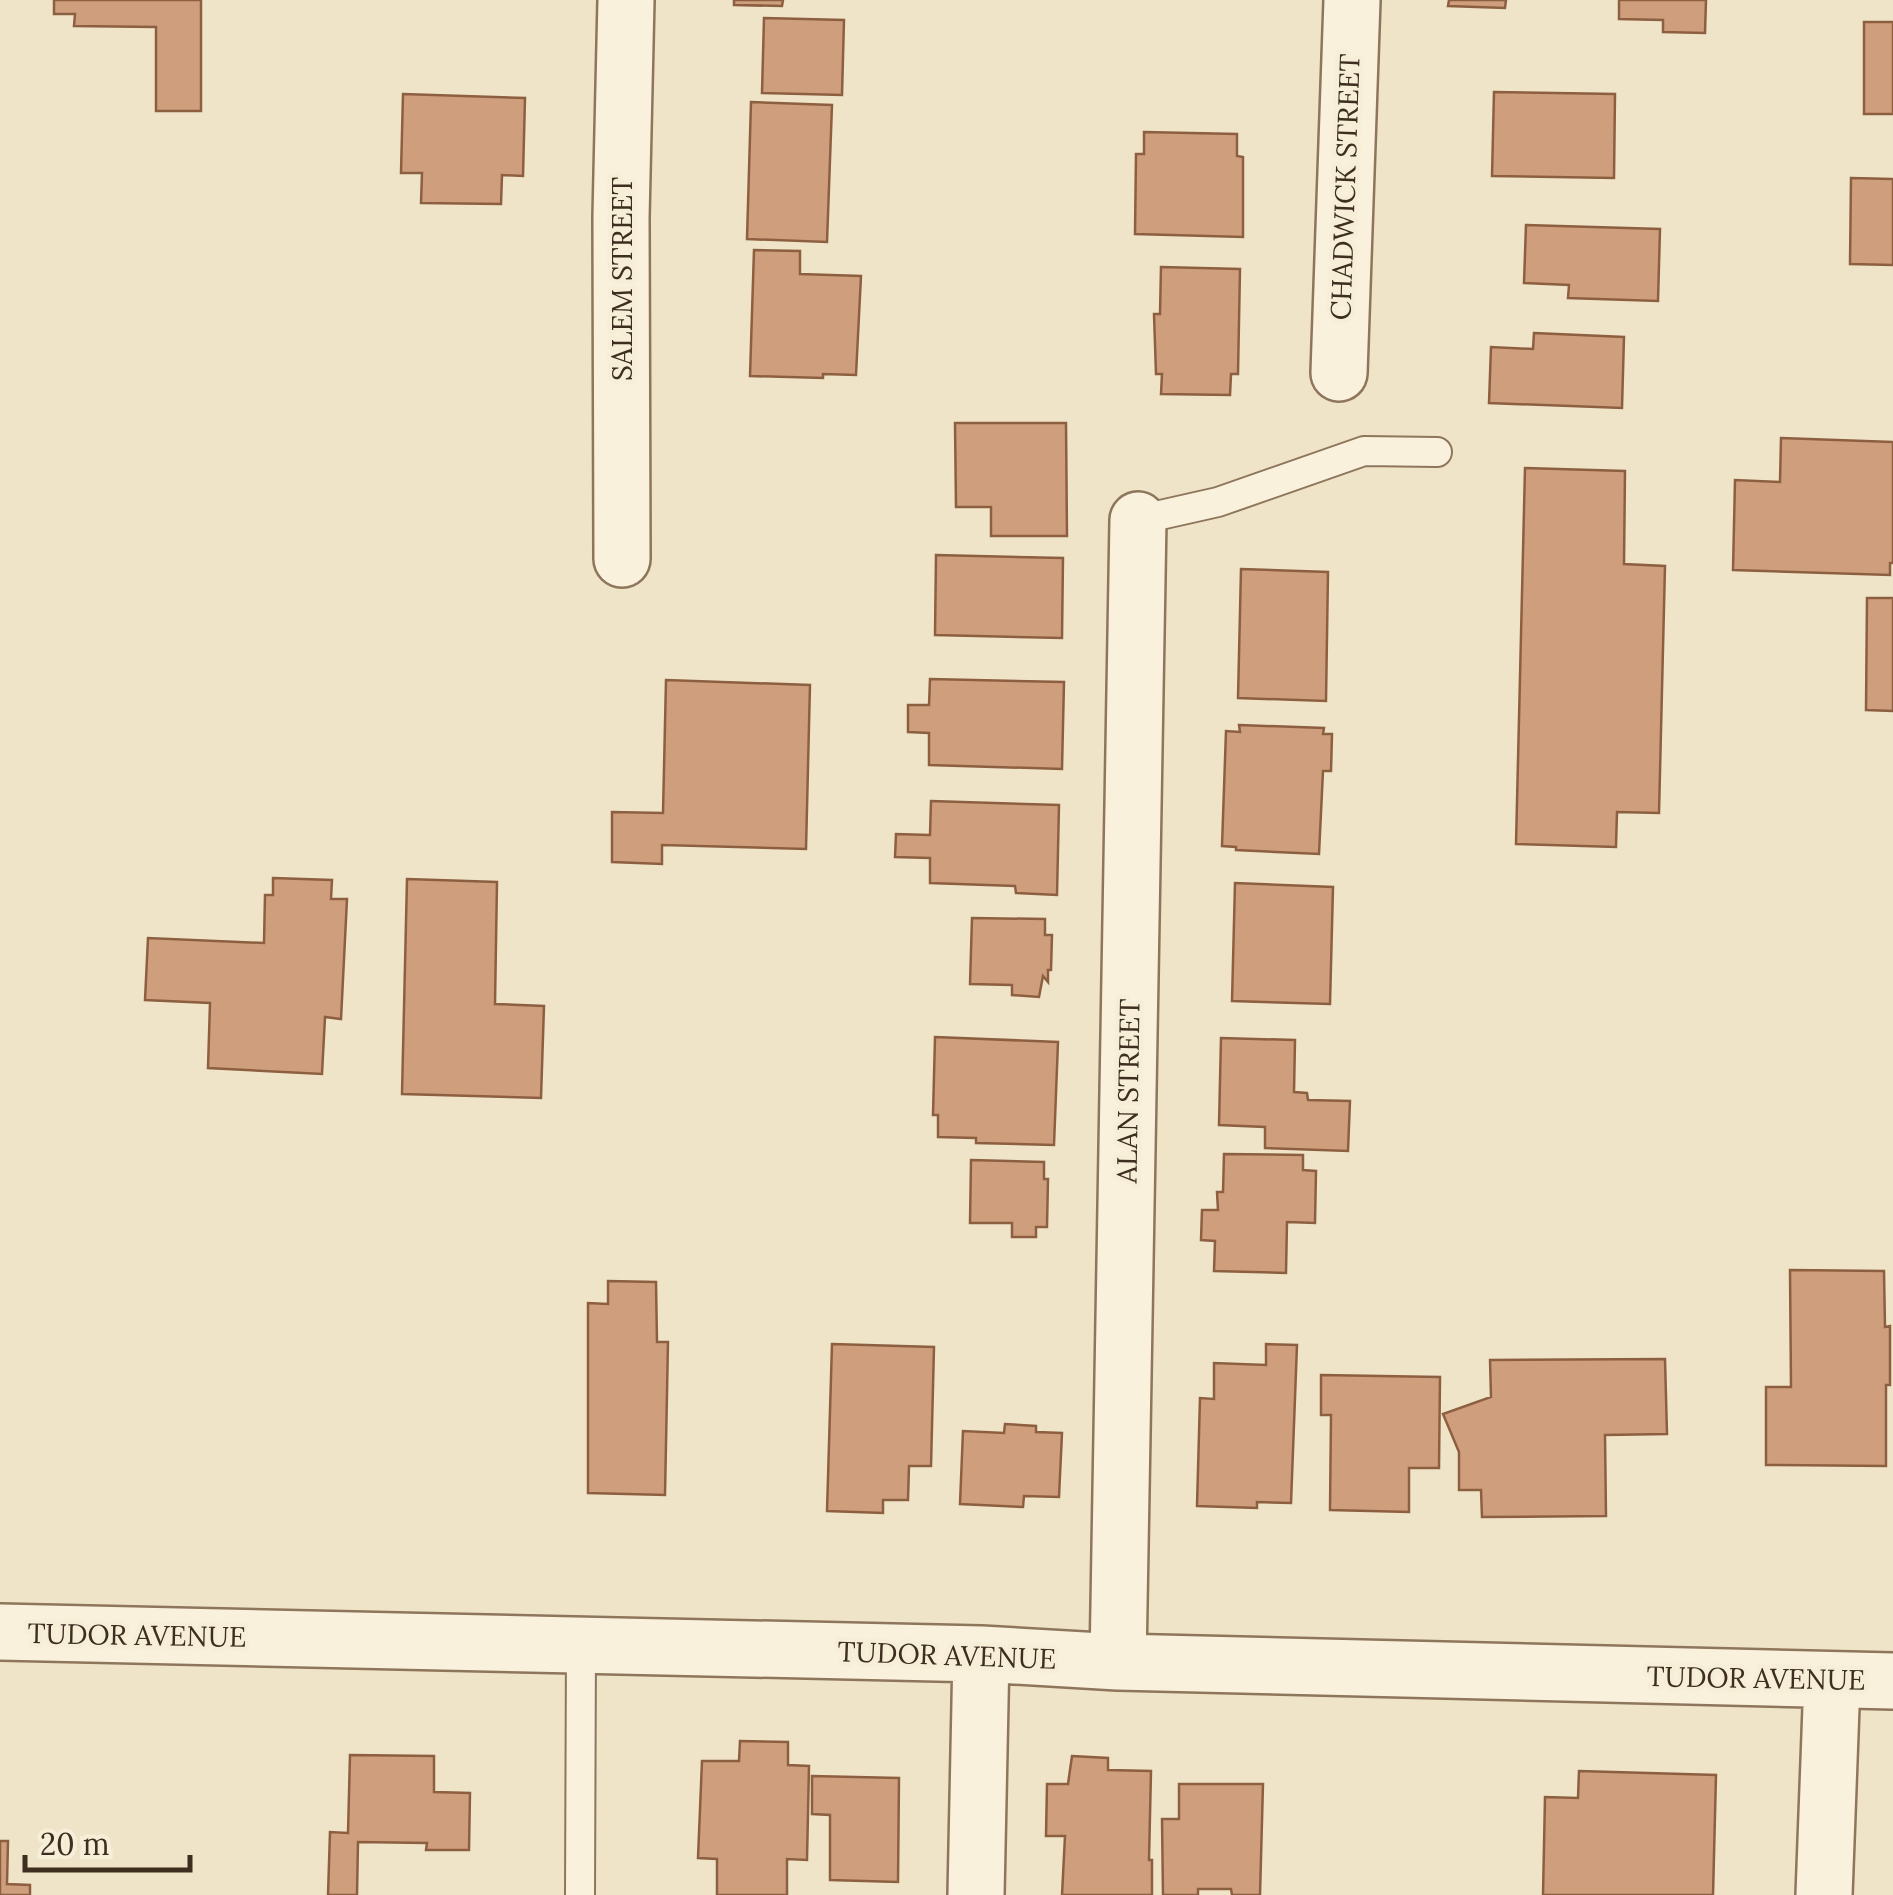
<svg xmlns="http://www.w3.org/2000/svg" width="1893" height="1895" viewBox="0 0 1893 1895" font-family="Lora,serif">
  <rect width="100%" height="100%" fill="#f0e4c8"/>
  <path fill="#cf9f7d" stroke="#8d5f41" stroke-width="2.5" d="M 54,0 L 201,0 L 201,111 L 156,111 L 156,27 L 74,26 L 75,14 L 54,14 Z
    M 734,0 L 783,0 L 782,6 L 734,5 Z
    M 1449,0 L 1506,0 L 1505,8 L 1448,6 Z
    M 1619,0 L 1706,0 L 1705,33 L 1663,32 L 1663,20 L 1619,19 Z
    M 764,18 L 844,20 L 842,95 L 762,93 Z
    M 1864,22 L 1893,22 L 1893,114 L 1864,114 Z
    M 1494,92 L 1615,94 L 1614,178 L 1492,176 Z
    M 403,94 L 525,98 L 523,176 L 502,175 L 501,204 L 421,203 L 422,173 L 401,173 Z
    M 751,102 L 832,105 L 827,242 L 747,239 Z
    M 1144,132 L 1237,134 L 1237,156 L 1243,157 L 1243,237 L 1135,234 L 1136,154 L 1144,154 Z
    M 1851,178 L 1893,179 L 1893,265 L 1850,264 Z
    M 1526,225 L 1660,229 L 1658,301 L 1568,298 L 1569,285 L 1524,283 Z
    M 754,250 L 800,251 L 800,274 L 861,276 L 856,375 L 823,374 L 823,378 L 750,376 Z
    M 1161,267 L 1240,269 L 1238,374 L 1231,374 L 1230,395 L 1161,394 L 1162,374 L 1156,374 L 1154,314 L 1160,314 Z
    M 1534,333 L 1624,337 L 1622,408 L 1489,403 L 1491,347 L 1533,349 Z
    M 955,423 L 1066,423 L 1067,536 L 991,536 L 991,507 L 956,507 Z
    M 1781,438 L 1893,442 L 1893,563 L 1890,563 L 1890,575 L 1733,570 L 1735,480 L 1780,482 Z
    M 1525,468 L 1625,471 L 1624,564 L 1665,566 L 1659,813 L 1617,812 L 1616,847 L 1516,844 Z
    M 936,555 L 1063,558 L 1062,638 L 935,635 Z
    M 1241,569 L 1328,572 L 1326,701 L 1238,698 Z
    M 1867,598 L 1893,598 L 1893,711 L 1866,710 Z
    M 930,679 L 1064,682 L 1062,769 L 929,765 L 929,733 L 908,732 L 908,705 L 929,705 Z
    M 666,680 L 810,685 L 806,849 L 662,845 L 662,864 L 612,862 L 612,812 L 663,813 Z
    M 1239,725 L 1324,728 L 1323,734 L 1332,734 L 1331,771 L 1323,771 L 1319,854 L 1236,850 L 1236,847 L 1222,846 L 1226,731 L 1240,732 Z
    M 931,801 L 1059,805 L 1057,895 L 1016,893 L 1015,886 L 930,883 L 930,858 L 895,857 L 896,834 L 930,835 Z
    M 273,878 L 332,880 L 331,899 L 347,899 L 341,1019 L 325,1017 L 322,1074 L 208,1068 L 210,1003 L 145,1000 L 148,938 L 264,943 L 265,895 L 273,895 Z
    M 407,879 L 497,882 L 495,1004 L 544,1006 L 541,1098 L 402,1094 Z
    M 1235,883 L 1333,887 L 1330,1004 L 1232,1001 Z
    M 972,918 L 1045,919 L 1045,935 L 1052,935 L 1051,970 L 1048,970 L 1048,982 L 1043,976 L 1039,997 L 1012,995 L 1012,985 L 970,984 Z
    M 935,1037 L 1058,1042 L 1054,1145 L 976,1143 L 976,1138 L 938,1137 L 938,1115 L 933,1115 Z
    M 1221,1038 L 1295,1040 L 1294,1092 L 1307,1093 L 1308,1100 L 1350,1101 L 1348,1151 L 1265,1148 L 1265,1127 L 1219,1125 Z
    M 1224,1154 L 1303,1155 L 1303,1170 L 1316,1171 L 1315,1223 L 1287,1222 L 1286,1273 L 1214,1271 L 1215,1241 L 1201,1240 L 1202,1210 L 1218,1210 L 1217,1192 L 1223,1192 Z
    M 971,1160 L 1044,1162 L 1044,1179 L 1048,1179 L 1047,1227 L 1036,1227 L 1036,1237 L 1012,1237 L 1012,1223 L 970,1223 Z
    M 1790,1270 L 1884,1271 L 1885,1327 L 1890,1326 L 1890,1385 L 1886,1385 L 1886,1466 L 1766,1465 L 1766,1387 L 1791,1387 Z
    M 608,1281 L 656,1282 L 657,1342 L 668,1342 L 665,1495 L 588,1493 L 588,1303 L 608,1304 Z
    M 832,1344 L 934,1347 L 931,1466 L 909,1466 L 908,1500 L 883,1500 L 883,1513 L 827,1511 Z
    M 1266,1344 L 1297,1345 L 1291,1503 L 1257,1502 L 1257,1508 L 1197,1506 L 1200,1398 L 1214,1399 L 1214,1363 L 1266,1365 Z
    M 1665,1359 L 1667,1434 L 1605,1435 L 1606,1516 L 1482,1517 L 1481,1490 L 1459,1490 L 1459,1452 L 1443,1414 L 1491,1397 L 1490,1360 Z
    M 1321,1375 L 1440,1377 L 1439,1468 L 1409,1468 L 1409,1512 L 1330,1510 L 1331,1415 L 1321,1415 Z
    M 1005,1424 L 1036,1426 L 1036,1432 L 1062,1433 L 1059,1497 L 1024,1496 L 1023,1507 L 960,1504 L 963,1431 L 1004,1433 Z
    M 740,1741 L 788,1742 L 788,1765 L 809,1766 L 807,1860 L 787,1859 L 787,1895 L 717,1895 L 717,1859 L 698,1858 L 702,1761 L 739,1761 Z
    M 350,1755 L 434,1756 L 434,1792 L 470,1793 L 469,1850 L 426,1850 L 427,1843 L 358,1842 L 357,1895 L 328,1895 L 330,1832 L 348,1833 Z
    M 1072,1756 L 1108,1758 L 1108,1770 L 1151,1771 L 1149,1860 L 1152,1860 L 1152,1895 L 1062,1895 L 1065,1836 L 1046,1836 L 1047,1784 L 1068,1784 Z
    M 1579,1771 L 1716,1775 L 1713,1895 L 1543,1895 L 1545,1797 L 1578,1798 Z
    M 812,1776 L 899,1778 L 898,1882 L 830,1880 L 830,1815 L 812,1814 Z
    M 1179,1784 L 1263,1784 L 1260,1895 L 1232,1895 L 1231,1889 L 1198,1889 L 1198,1895 L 1163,1895 L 1162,1819 L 1179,1819 Z
    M 0,1841 L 8,1841 L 7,1884 L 30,1885 L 30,1895 L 0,1895 Z"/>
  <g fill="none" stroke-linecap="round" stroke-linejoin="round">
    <defs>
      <path id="lane" d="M 1138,520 L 1218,502 L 1364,451 L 1437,452
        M 580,1895 L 581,1645"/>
      <path id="street" d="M 1339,373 L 1352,0
        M 622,559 L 621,217 L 626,0
        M 0,1632 L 981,1654 L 1118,1662 L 1893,1681
        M 1118,1662 L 1138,520
        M 976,1895 L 981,1654
        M 1824,1895 L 1832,1680"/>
    </defs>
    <use href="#lane" stroke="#8d765c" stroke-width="32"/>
    <use href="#street" stroke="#8d765c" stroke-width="60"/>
    <use href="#lane" stroke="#faf1dc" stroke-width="28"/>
    <use href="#street" stroke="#faf1dc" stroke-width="55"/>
  </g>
  <g text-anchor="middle" stroke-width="9" stroke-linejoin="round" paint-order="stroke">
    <g font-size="28" fill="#3d2e20" stroke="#f7eed8">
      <text transform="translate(1345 187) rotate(-88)" y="10">CHADWICK STREET</text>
      <text transform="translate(622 279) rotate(-90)" y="10">SALEM STREET</text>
      <text transform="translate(1128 1091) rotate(-89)" y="10">ALAN STREET</text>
      <text transform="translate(137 1635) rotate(1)" y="10">TUDOR AVENUE</text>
      <text transform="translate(947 1655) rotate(2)" y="10">TUDOR AVENUE</text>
      <text transform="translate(1756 1678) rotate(1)" y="10">TUDOR AVENUE</text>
    </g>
  </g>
  <path d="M25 1855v15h165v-15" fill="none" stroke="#3d2e20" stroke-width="5"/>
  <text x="40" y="1855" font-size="30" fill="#3d2e20" stroke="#f7eed8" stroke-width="8" paint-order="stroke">20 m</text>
</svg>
